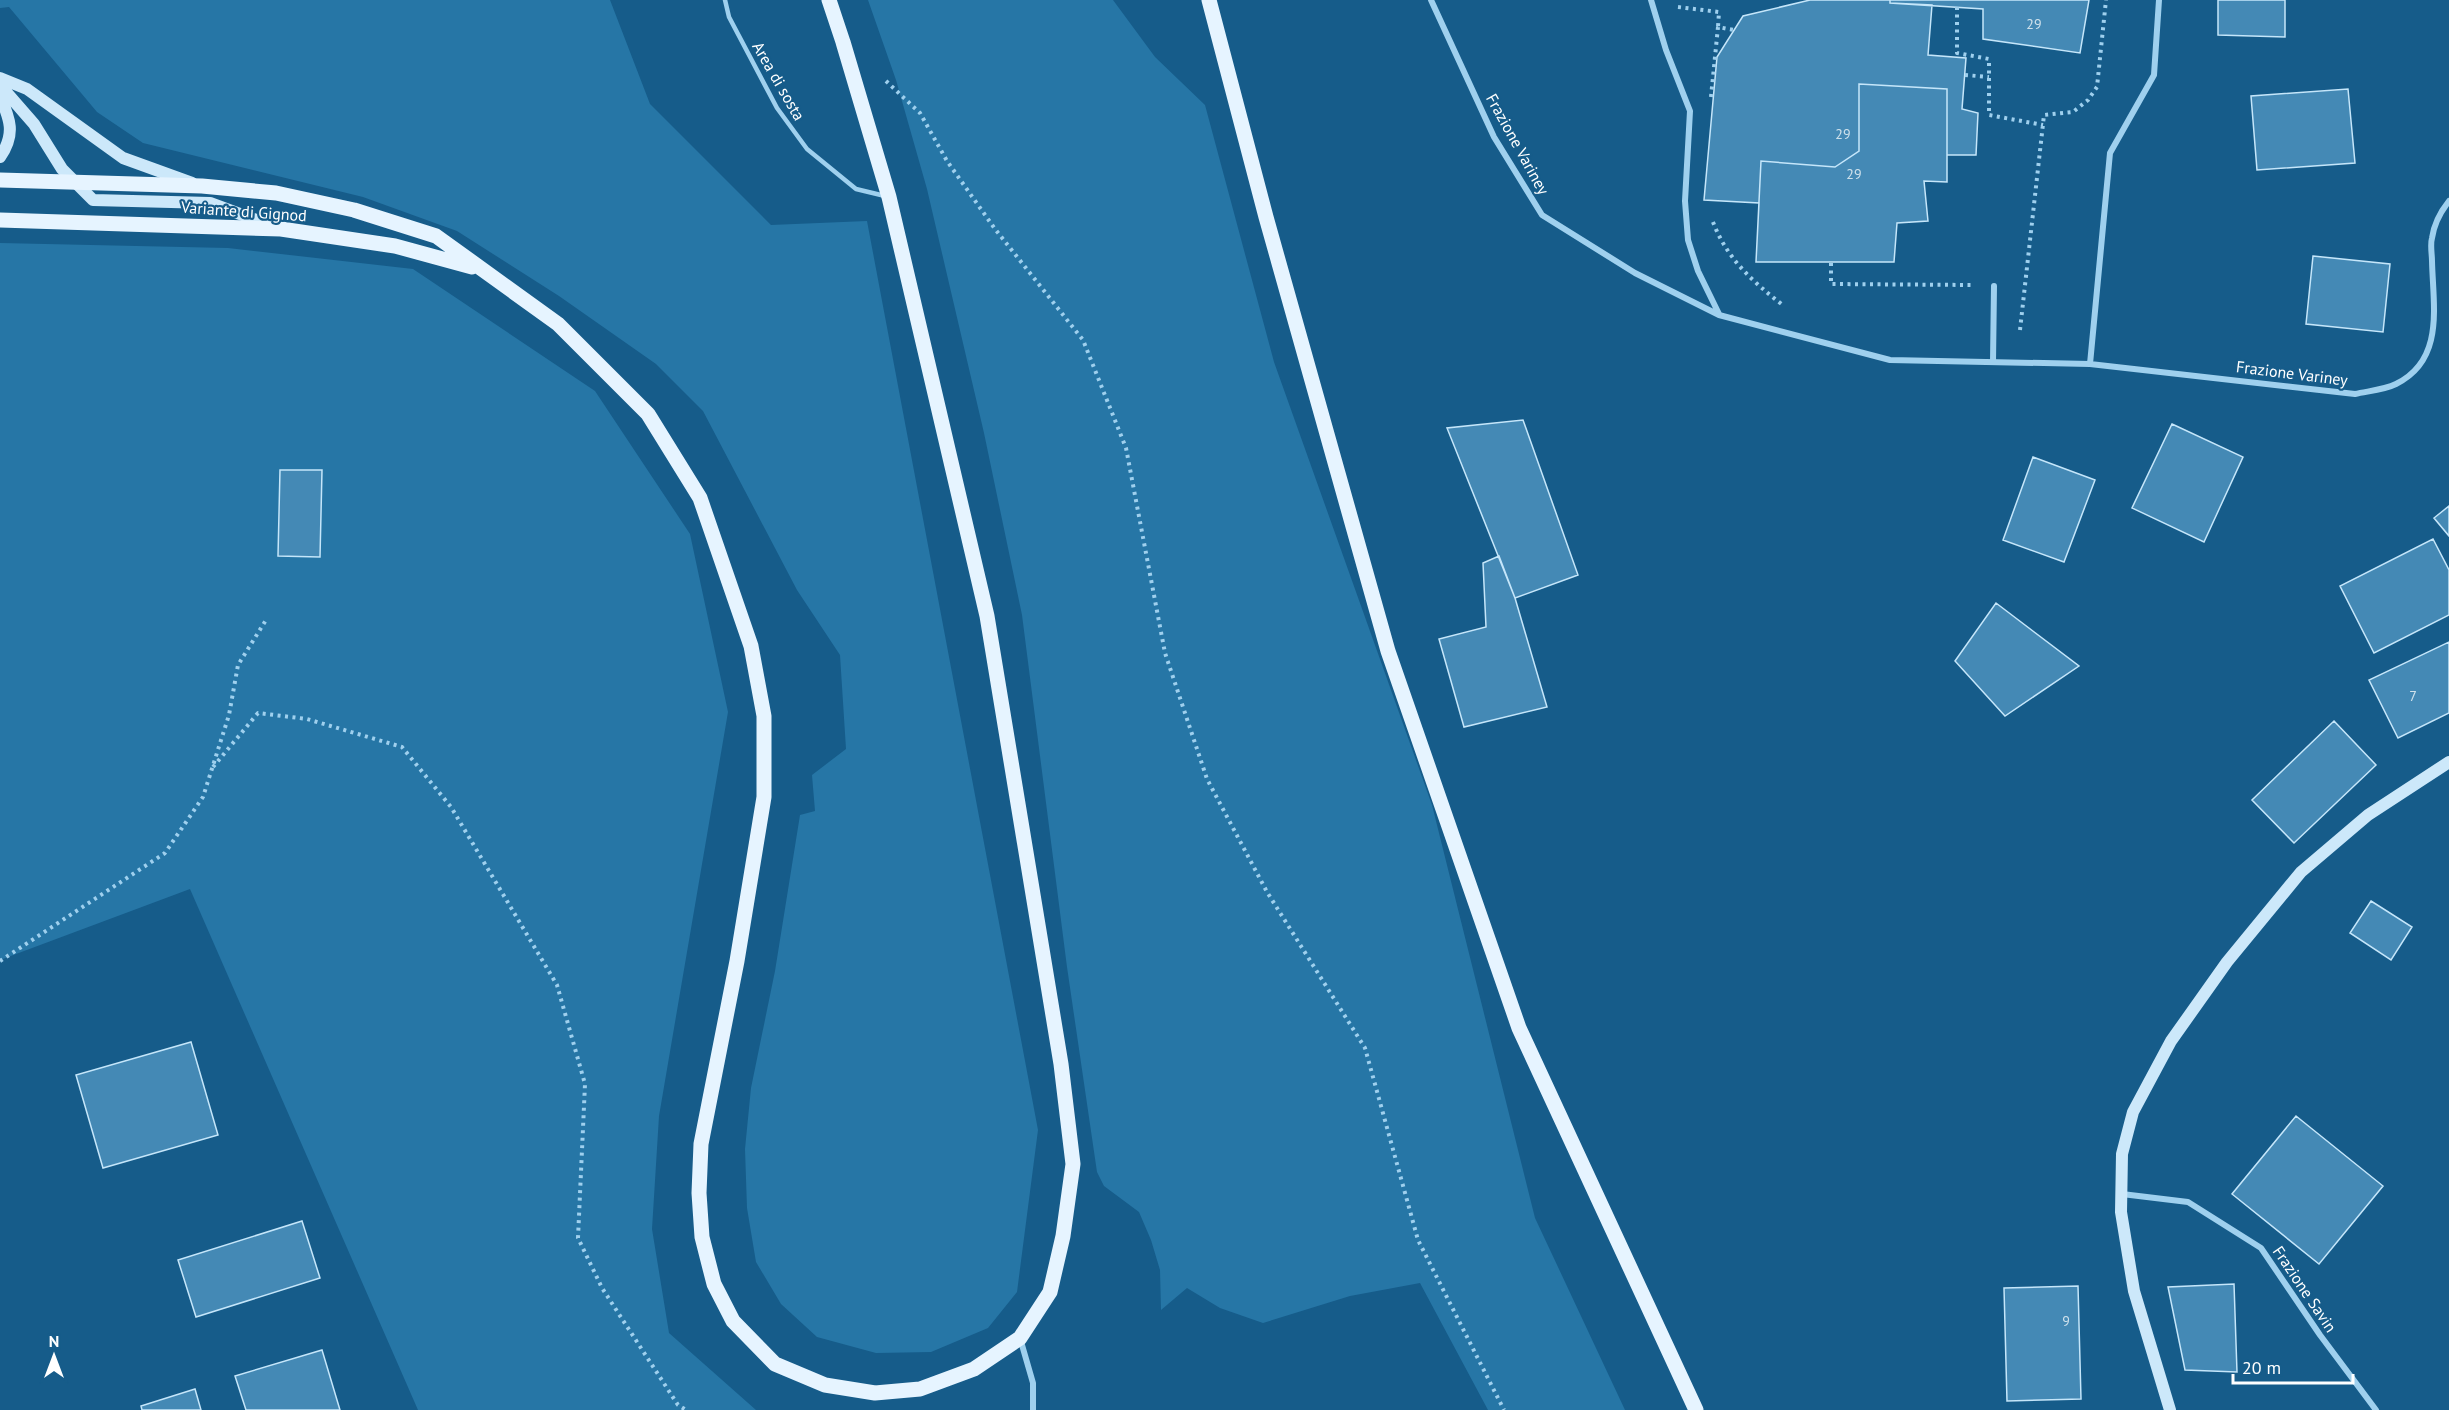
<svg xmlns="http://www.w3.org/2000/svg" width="2449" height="1410" viewBox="0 0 2449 1410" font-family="'PT Sans',sans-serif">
  <rect width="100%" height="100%" fill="#165c8a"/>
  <path fill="#2676a6" d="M 0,0 L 610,0 L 650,104 L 771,225 L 867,221 L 1038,1130 L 1017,1292 L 988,1328 L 931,1352 L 876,1353 L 817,1337 L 781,1304 L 756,1262 L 747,1208 L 745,1149 L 751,1088 L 775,971 L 800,815 L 815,811 L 812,775 L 846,749 L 840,655 L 797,590 L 703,411 L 656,364 L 559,296 L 457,231 L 363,197 L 143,143 L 97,112 L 9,7 L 0,8 Z
    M 868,0 L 1113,0 L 1155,57 L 1205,105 L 1274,362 L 1432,805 L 1535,1218 L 1625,1410 L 1488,1410 L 1420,1283 L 1350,1296 L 1263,1323 L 1220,1308 L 1187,1288 L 1161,1310 L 1160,1270 L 1151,1240 L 1139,1212 L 1104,1186 L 1097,1172 L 1067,967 L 1022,615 L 984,433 L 927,189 L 896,80 Z
    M 0,243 L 228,248 L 413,269 L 595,391 L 690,534 L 728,712 L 659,1116 L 652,1229 L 669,1333 L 756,1410 L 418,1410 L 190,889 L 0,960 Z"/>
  <path fill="#4489b5" stroke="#c5e6fa" stroke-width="1.5" d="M 1810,0 L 1890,0 L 1890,3 L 1932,5 L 1928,55 L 1966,58 L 1962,109 L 1978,113 L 1976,155 L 1947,155 L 1947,182 L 1924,181 L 1928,221 L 1897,223 L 1894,262 L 1756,262 L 1759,203 L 1704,200 L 1717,57 L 1743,16 Z
    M 1890,0 L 2089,0 L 2080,53 L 1983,39 L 1983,9 L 1890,3 Z
    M 2218,0 L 2285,0 L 2285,37 L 2218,35 Z
    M 1859,84 L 1947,89 L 1947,182 L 1924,181 L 1928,221 L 1897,223 L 1894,262 L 1756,262 L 1761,161 L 1835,167 L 1859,151 Z
    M 2348,89 L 2355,163 L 2257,170 L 2251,96 Z
    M 2313,256 L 2390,264 L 2383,332 L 2306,324 Z
    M 1523,420 L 1578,575 L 1515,598 L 1447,428 Z
    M 2172,424 L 2243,457 L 2204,542 L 2132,508 Z
    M 2033,457 L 2095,480 L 2064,562 L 2003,540 Z
    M 280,470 L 322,470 L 320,557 L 278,556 Z
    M 2449,506 L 2449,536 L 2434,518 Z
    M 2433,539 L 2449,570 L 2449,615 L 2374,653 L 2340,586 Z
    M 1499,556 L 1515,598 L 1547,707 L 1464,727 L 1439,639 L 1486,627 L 1483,563 Z
    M 1996,603 L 2079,666 L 2005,716 L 1955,661 Z
    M 2449,642 L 2449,713 L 2398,738 L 2369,680 Z
    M 2334,721 L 2376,765 L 2294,843 L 2252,800 Z
    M 2371,901 L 2412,927 L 2391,960 L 2350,933 Z
    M 191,1042 L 218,1135 L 103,1168 L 76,1075 Z
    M 2296,1116 L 2383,1186 L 2319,1264 L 2232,1194 Z
    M 302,1221 L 320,1278 L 196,1317 L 178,1260 Z
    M 2234,1284 L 2237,1372 L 2185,1370 L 2168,1287 Z
    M 2078,1286 L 2081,1399 L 2007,1401 L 2004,1288 Z
    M 322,1350 L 340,1410 L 246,1410 L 235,1376 Z
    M 195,1389 L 201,1410 L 142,1410 L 141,1406 Z"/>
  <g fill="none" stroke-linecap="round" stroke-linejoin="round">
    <path stroke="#9fd0ee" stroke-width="4" stroke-dasharray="3 4.5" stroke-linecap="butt" d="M 1678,7 L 1719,12 L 1718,27
      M 1957,7 L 1957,53 L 1989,59 L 1989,115 L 2043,125
      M 1965,75 L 1989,77
      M 886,81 L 920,113 L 947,161 L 995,229 L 1083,340 L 1126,448 L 1165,653 L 1207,779 L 1267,892 L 1365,1048 L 1418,1240 L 1504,1410
      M 1711,97 L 1718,27 L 1734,30
      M 1713,222 C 1727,259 1753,282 1784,306
      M 1831,263 L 1831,284 L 1971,285
      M 2020,330 L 2044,115 L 2073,112 L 2088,100 L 2097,87 L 2106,0
      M 213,767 L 258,713 L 307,719 L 402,747 L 451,807 L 557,985 L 585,1084 L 578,1238 L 602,1288 L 678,1405 L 686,1410
      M 0,961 L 165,853 L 203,797 L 229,715 L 238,665 L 266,620"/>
    <path stroke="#9fd0ee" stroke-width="4.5" d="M 725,0 L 729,17 L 777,108 L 807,149 L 856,189 L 885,196"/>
    <path stroke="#9fd0ee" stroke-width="6" d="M 1431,0 L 1494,137 L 1542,215 L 1635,273 L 1719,315 L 1890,360 L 2090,364 L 2355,394 C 2368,391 2384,390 2396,384 C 2445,360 2433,306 2432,261 C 2432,254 2430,245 2432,238 C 2434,224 2441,211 2449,201
      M 1651,0 L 1666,50 L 1690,111 L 1685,201 L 1688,240 L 1698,271 L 1719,314
      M 1993,362 L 1994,286
      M 2090,364 L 2110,153 L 2154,75 L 2159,0
      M 2122,1194 L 2188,1202 L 2261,1248 L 2320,1335 L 2376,1410
      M 1020,1338 L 1033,1383 L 1033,1410"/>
    <path stroke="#cce8fa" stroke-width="12" d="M 0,78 L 27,89 L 123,158 L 192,183
      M 0,85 L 34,124 L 62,169 L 93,200 L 210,203 L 273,226
      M 0,96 C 10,119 16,134 0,157
      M 2170,1410 L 2134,1291 L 2121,1212 L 2122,1154 L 2133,1112 L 2171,1041 L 2227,962 L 2301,872 L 2368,815 L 2449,762"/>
    <path stroke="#e6f4ff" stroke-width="15" d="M 1209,0 L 1266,217 L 1388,651 L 1519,1028 L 1696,1410
      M 0,180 L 202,186 L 276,193 L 354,210 L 436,236 L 558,324 L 648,414 L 700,498 L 751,646 L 764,716 L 764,797 L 737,961 L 701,1144 L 699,1193 L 702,1237 L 714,1284 L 733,1321 L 775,1364 L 825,1385 L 875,1393 L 920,1389 L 974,1369 L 1020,1338 L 1050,1292 L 1063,1236 L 1073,1164 L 1061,1064 L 987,616 L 889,197 L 843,42 L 829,0
      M 0,220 L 281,229 L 395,246 L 472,267"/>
  </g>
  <g text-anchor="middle" stroke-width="4.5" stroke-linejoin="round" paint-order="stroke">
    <g font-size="14" fill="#d0e2ec">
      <text x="2034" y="29">29</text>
      <text x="1843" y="139">29</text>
      <text x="1854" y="179">29</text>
      <text x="2413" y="701">7</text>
      <text x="2066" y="1326">9</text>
    </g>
    <g font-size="16" fill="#fff" stroke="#165c8a">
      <text transform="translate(779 81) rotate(60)" y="6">Area di sosta</text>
      <text transform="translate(1518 144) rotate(61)" y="6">Frazione Variney</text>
      <text transform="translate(244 211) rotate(4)" y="6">Variante di Gignod</text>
      <text transform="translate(2292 373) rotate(7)" y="6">Frazione Variney</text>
      <text transform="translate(2305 1289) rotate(56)" y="6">Frazione Savin</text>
    </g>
  </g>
  <g transform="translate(54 1356)" stroke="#165c8a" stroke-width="4.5" paint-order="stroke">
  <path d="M0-4.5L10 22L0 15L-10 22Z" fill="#ffffff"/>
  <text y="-9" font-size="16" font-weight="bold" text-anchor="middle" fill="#ffffff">N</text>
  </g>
  <path d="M2233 1374v9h120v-9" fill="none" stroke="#ffffff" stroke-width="3"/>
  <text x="2242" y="1374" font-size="18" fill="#ffffff" stroke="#165c8a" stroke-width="4.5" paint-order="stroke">20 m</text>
</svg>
